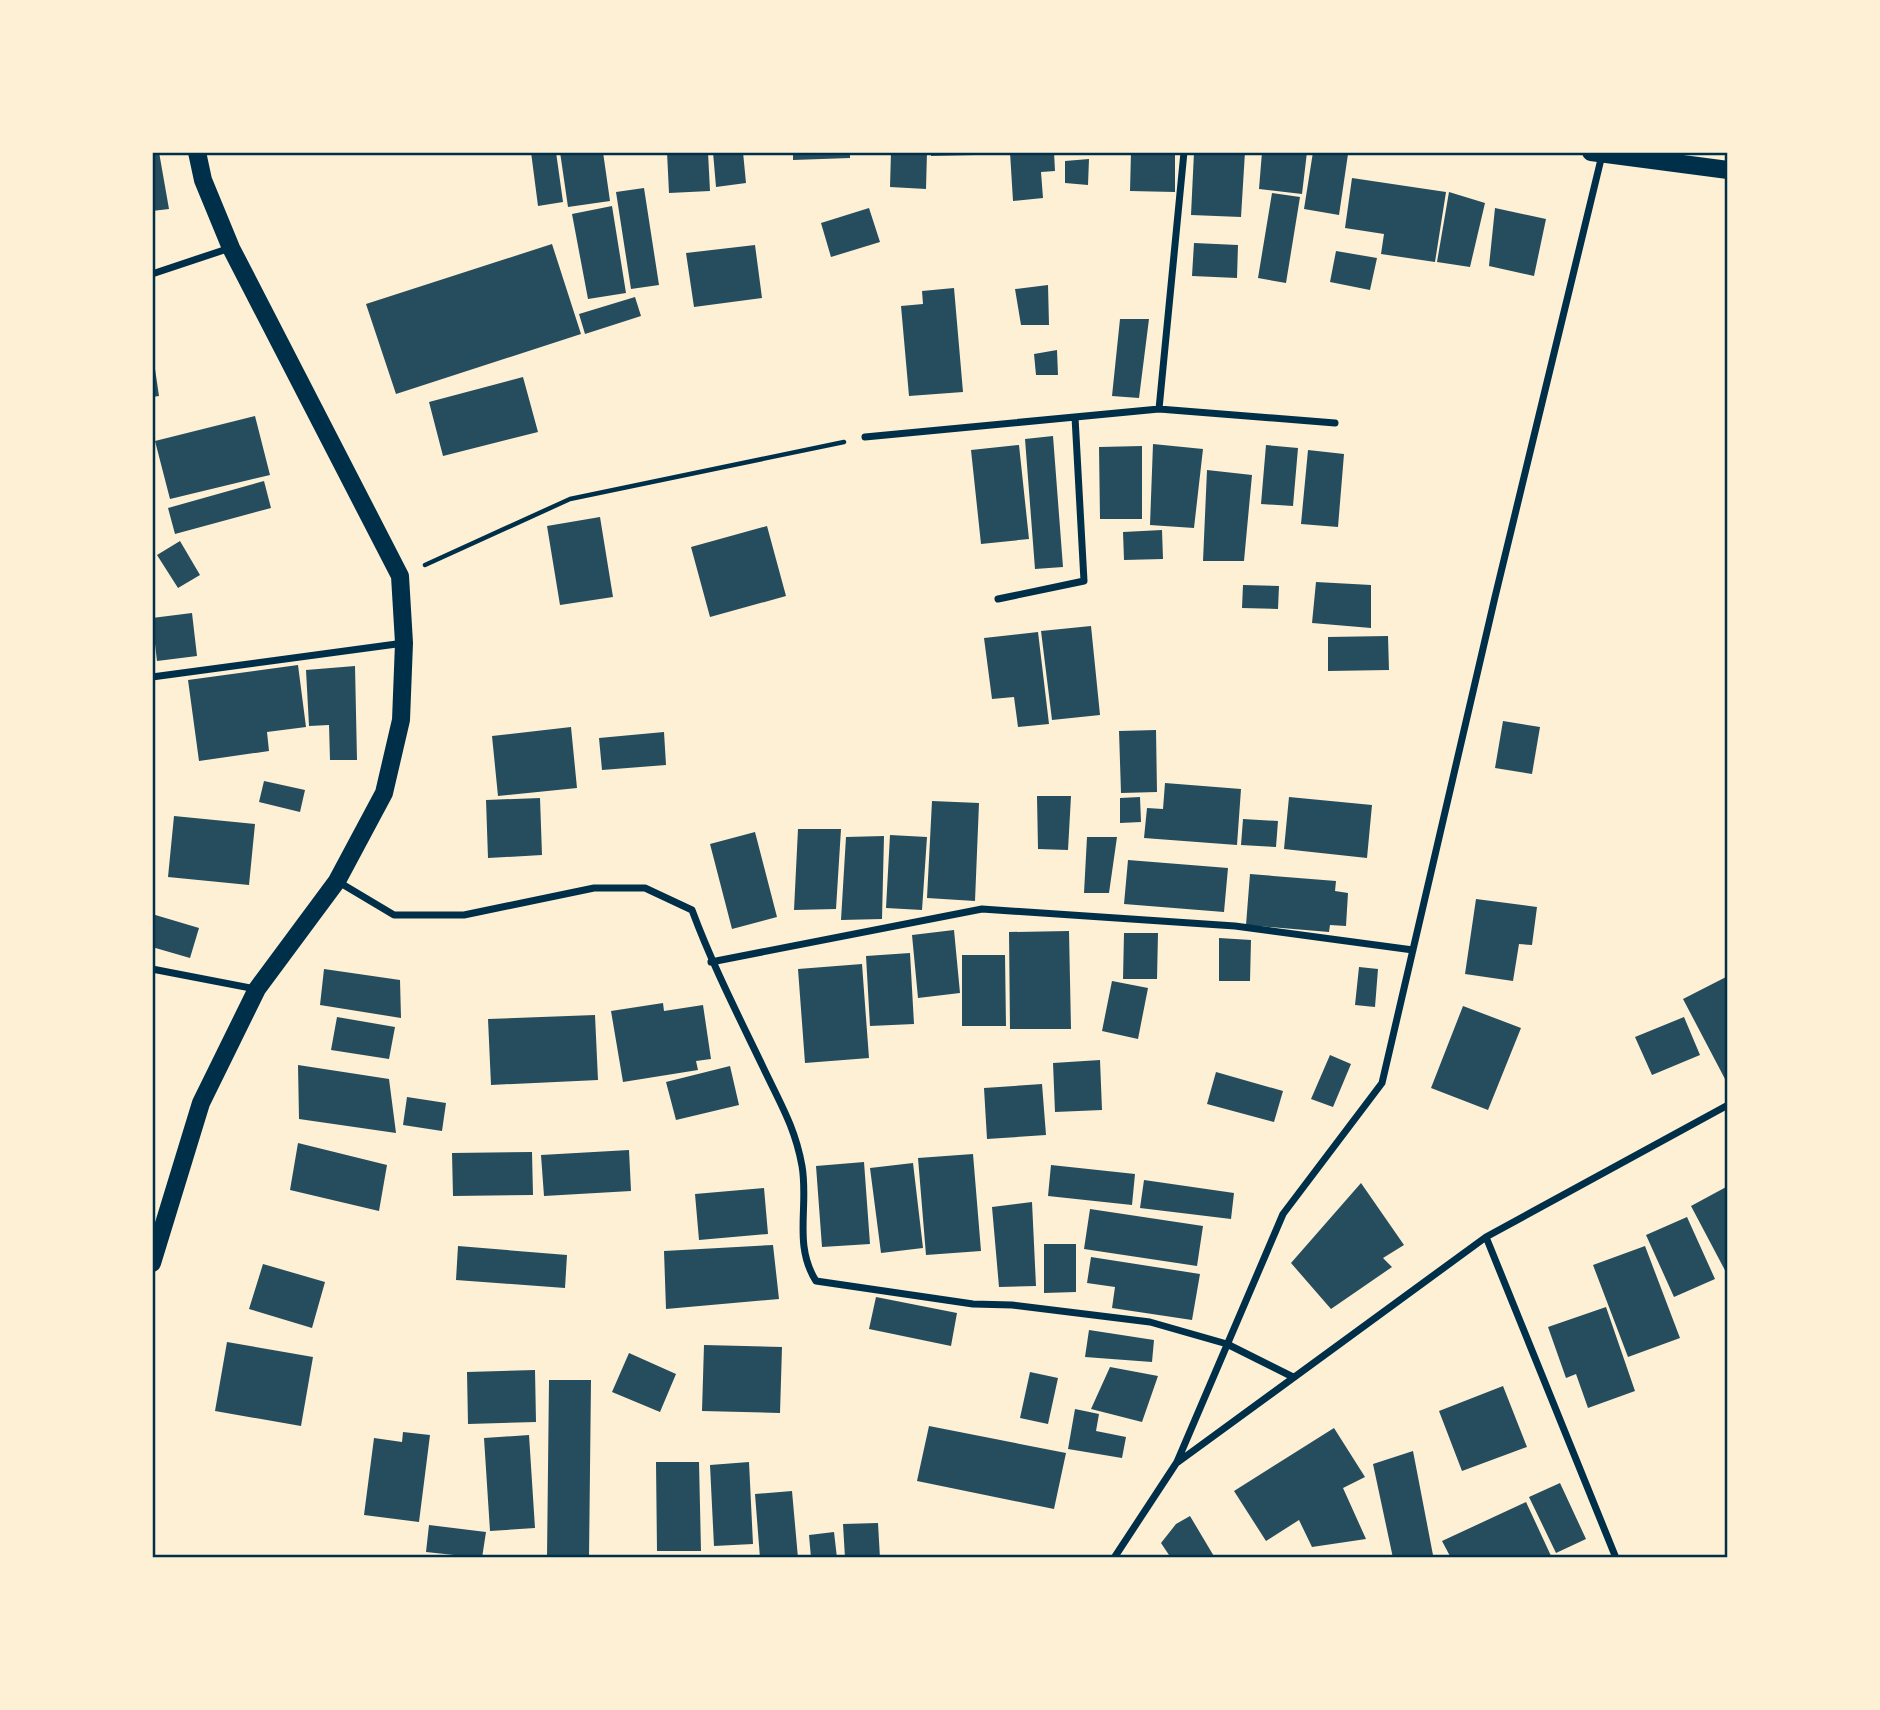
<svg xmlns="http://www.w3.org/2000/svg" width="1880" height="1710" viewBox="0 0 1880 1710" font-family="'Sofia Sans Condensed',sans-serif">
  <rect width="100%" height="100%" fill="#fdf0d5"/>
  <path fill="#264d5e" d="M 152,152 L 159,152 L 169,209 L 152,211 Z
    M 531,152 L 556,152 L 563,202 L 538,206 Z
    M 560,152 L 603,152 L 610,201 L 568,207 Z
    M 667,152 L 708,152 L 710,191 L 669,193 Z
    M 713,152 L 743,152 L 746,183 L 716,187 Z
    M 793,152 L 850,152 L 850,158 L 793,160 Z
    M 891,152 L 927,152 L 926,189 L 890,187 Z
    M 931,152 L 975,152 L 975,155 L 931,156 Z
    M 1010,152 L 1054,152 L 1055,171 L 1041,172 L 1043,198 L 1013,201 Z
    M 1131,152 L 1175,152 L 1175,192 L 1130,191 Z
    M 1194,152 L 1245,152 L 1241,217 L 1191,215 Z
    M 1262,152 L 1307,152 L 1302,194 L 1259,189 Z
    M 1313,152 L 1348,154 L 1339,215 L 1304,209 Z
    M 1089,159 L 1088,185 L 1065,183 L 1065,161 Z
    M 1352,178 L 1446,192 L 1435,262 L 1381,254 L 1384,234 L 1345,228 Z
    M 644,188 L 659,285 L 631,289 L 616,192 Z
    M 1449,192 L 1485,203 L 1470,267 L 1437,262 Z
    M 1272,193 L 1300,197 L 1286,283 L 1258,278 Z
    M 612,206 L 626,293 L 588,299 L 572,214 Z
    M 869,208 L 880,242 L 831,257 L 821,223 Z
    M 1495,208 L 1546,219 L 1534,276 L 1489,266 Z
    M 1194,243 L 1238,245 L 1237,278 L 1192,276 Z
    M 552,244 L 581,334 L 396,394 L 366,304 Z
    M 755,245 L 762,298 L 694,307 L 686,253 Z
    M 1336,251 L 1377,258 L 1370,290 L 1330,282 Z
    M 1048,285 L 1049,325 L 1021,325 L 1015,289 Z
    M 954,288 L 963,392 L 909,396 L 901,306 L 923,304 L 922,291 Z
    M 635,297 L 641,316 L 585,334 L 579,314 Z
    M 1120,319 L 1149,319 L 1139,398 L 1112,396 Z
    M 1057,350 L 1058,375 L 1036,375 L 1034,354 Z
    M 154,362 L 159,396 L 152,397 L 152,363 Z
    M 523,377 L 538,432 L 443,456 L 429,402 Z
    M 255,416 L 270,475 L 170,499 L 155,441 Z
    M 1053,436 L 1063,567 L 1035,569 L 1025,439 Z
    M 1153,444 L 1203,449 L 1194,528 L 1150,525 Z
    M 1019,445 L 1029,539 L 981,544 L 971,450 Z
    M 1266,445 L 1298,448 L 1293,506 L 1261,504 Z
    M 1142,446 L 1142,519 L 1100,519 L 1099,447 Z
    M 1308,450 L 1344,454 L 1338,527 L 1301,524 Z
    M 1207,470 L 1252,475 L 1244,561 L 1203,561 Z
    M 264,481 L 271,508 L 175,534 L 168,508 Z
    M 600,517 L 613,597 L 560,605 L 547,526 Z
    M 767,526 L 786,596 L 710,617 L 691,547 Z
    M 1162,530 L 1163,559 L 1124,560 L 1123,532 Z
    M 180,541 L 200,575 L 178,588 L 157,555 Z
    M 1316,582 L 1371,585 L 1371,628 L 1312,623 Z
    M 1243,585 L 1279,586 L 1278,609 L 1242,608 Z
    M 192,613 L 197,656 L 157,661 L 152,618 Z
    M 1091,626 L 1100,715 L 1052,720 L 1041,631 Z
    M 1038,632 L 1049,724 L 1018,727 L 1014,697 L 992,699 L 984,638 Z
    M 1388,636 L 1389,670 L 1328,671 L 1328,637 Z
    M 298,665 L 306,727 L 267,732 L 269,751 L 199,761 L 188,680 Z
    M 355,666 L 357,760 L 330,760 L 329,725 L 309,726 L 306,670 Z
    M 1503,721 L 1540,727 L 1532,774 L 1495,768 Z
    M 571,727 L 577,788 L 498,796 L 492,736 Z
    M 1156,730 L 1157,792 L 1121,793 L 1119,731 Z
    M 664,732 L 666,765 L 602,770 L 599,738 Z
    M 264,781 L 305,790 L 300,812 L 259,802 Z
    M 1165,783 L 1241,789 L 1237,845 L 1144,838 L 1147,808 L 1163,809 Z
    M 1037,796 L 1071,796 L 1068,850 L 1038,849 Z
    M 1140,797 L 1141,822 L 1120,823 L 1120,798 Z
    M 1289,797 L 1372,805 L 1367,858 L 1284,849 Z
    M 540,798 L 542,855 L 488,858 L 486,800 Z
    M 932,801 L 979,803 L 975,901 L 927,898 Z
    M 174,816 L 255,824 L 249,885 L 168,877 Z
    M 1243,819 L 1278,821 L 1276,847 L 1241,845 Z
    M 798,829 L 841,829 L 836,909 L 794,910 Z
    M 755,832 L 777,917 L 732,929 L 710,844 Z
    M 890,835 L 927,837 L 922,910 L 886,908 Z
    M 884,836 L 882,919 L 841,920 L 846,837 Z
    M 1087,837 L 1117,837 L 1109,893 L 1084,893 Z
    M 1128,860 L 1228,868 L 1224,912 L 1124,904 Z
    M 1250,874 L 1336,881 L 1335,891 L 1348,893 L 1346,926 L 1330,925 L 1329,932 L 1246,925 Z
    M 1476,899 L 1537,907 L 1532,945 L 1519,944 L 1513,981 L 1465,974 Z
    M 152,914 L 199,928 L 190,958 L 152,947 Z
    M 954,930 L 960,993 L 918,998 L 912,935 Z
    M 1069,931 L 1071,1029 L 1010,1029 L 1009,932 Z
    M 1124,933 L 1158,933 L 1157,979 L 1123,979 Z
    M 1219,938 L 1251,940 L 1250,981 L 1219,981 Z
    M 910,953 L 914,1024 L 870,1026 L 866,956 Z
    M 962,955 L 1005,955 L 1006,1026 L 962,1026 Z
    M 862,964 L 869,1058 L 805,1063 L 798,969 Z
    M 1359,967 L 1378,969 L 1375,1007 L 1355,1005 Z
    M 324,969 L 400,980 L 401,1018 L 320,1005 Z
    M 1728,976 L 1728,1077 L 1725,1079 L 1683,999 Z
    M 1112,981 L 1148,988 L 1138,1039 L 1102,1031 Z
    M 663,1003 L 664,1011 L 703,1005 L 711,1059 L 696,1061 L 698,1070 L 623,1082 L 611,1011 Z
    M 1463,1006 L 1521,1028 L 1488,1110 L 1431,1088 Z
    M 595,1015 L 598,1080 L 491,1085 L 488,1019 Z
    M 337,1017 L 395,1027 L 389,1059 L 331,1050 Z
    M 1684,1017 L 1700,1055 L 1652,1075 L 1635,1037 Z
    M 1330,1055 L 1351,1064 L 1333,1107 L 1311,1099 Z
    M 1100,1060 L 1102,1110 L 1055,1112 L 1053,1063 Z
    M 298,1065 L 389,1079 L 396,1133 L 299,1119 Z
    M 730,1066 L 739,1105 L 676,1120 L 666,1082 Z
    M 1216,1072 L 1283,1091 L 1274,1122 L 1207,1104 Z
    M 1042,1084 L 1046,1135 L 987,1139 L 984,1088 Z
    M 407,1097 L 446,1103 L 442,1131 L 403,1125 Z
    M 298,1143 L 387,1165 L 379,1211 L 290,1190 Z
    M 629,1150 L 631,1191 L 544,1196 L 541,1155 Z
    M 532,1152 L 533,1195 L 453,1196 L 452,1153 Z
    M 973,1154 L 981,1251 L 926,1255 L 918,1158 Z
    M 864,1162 L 870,1244 L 822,1247 L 816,1166 Z
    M 913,1163 L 923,1248 L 881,1253 L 870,1168 Z
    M 1051,1165 L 1135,1174 L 1132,1205 L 1048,1196 Z
    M 1144,1180 L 1234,1193 L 1231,1219 L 1140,1208 Z
    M 1361,1183 L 1404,1245 L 1383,1258 L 1392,1267 L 1331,1309 L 1291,1263 Z
    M 1728,1186 L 1728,1276 L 1691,1206 Z
    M 764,1188 L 768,1234 L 699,1240 L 695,1194 Z
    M 1032,1202 L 1036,1286 L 999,1287 L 992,1207 Z
    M 1090,1209 L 1203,1226 L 1197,1266 L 1084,1249 Z
    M 1687,1217 L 1715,1279 L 1674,1297 L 1646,1235 Z
    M 1044,1244 L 1076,1244 L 1076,1292 L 1044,1293 Z
    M 773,1245 L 779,1299 L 666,1309 L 664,1251 Z
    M 458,1246 L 567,1255 L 565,1288 L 456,1280 Z
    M 1645,1246 L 1680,1338 L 1628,1357 L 1593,1265 Z
    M 1091,1257 L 1200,1274 L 1192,1320 L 1112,1308 L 1115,1287 L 1087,1283 Z
    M 263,1264 L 325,1282 L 312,1328 L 249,1309 Z
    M 876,1297 L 957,1313 L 951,1346 L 869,1329 Z
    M 1606,1307 L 1635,1391 L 1588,1408 L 1576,1374 L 1566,1378 L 1548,1327 Z
    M 1089,1330 L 1154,1340 L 1152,1362 L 1085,1357 Z
    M 227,1342 L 313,1357 L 301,1426 L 215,1411 Z
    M 704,1345 L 782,1347 L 780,1413 L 702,1411 Z
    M 629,1353 L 676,1374 L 660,1412 L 612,1392 Z
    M 1110,1367 L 1158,1376 L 1142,1422 L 1091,1409 Z
    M 535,1370 L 536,1422 L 468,1424 L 467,1372 Z
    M 1030,1372 L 1058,1378 L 1048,1424 L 1020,1418 Z
    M 549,1380 L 591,1380 L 589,1558 L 547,1558 Z
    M 1503,1386 L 1527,1447 L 1462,1471 L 1439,1411 Z
    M 1075,1409 L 1099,1414 L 1096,1431 L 1126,1437 L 1122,1458 L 1068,1449 Z
    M 929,1426 L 1066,1453 L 1054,1509 L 917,1481 Z
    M 1334,1428 L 1365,1477 L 1343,1488 L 1366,1539 L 1312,1547 L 1299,1520 L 1266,1541 L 1234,1491 Z
    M 403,1432 L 430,1435 L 419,1522 L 364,1515 L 374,1438 L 402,1442 Z
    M 529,1435 L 535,1528 L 490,1531 L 484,1438 Z
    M 1413,1451 L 1433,1555 L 1393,1558 L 1373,1464 Z
    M 656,1462 L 699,1462 L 701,1551 L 657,1551 Z
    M 749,1462 L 753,1544 L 714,1546 L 710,1465 Z
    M 1560,1483 L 1586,1539 L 1556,1553 L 1529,1497 Z
    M 792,1491 L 798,1558 L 760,1558 L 755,1494 Z
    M 1526,1502 L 1552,1558 L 1451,1558 L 1442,1541 Z
    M 1190,1516 L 1215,1558 L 1171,1558 L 1161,1543 L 1176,1524 Z
    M 878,1523 L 880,1558 L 845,1558 L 843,1524 Z
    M 429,1525 L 486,1532 L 482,1558 L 426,1552 Z
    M 834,1532 L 837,1558 L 811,1558 L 809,1535 Z"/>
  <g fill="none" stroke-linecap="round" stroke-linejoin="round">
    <path stroke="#003049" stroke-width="4.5" d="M 425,565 L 570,499 L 844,442"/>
    <path stroke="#003049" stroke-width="7" d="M 1184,152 L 1159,409 L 1335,423
      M 152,274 L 230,248
      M 865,437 L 1159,409
      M 998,599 L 1084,581 L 1075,417
      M 152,677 L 404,643
      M 337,881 L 394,915 L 464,915 L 594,888 L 645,888 L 692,910 C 712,964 738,1015 763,1067 C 780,1103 795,1127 802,1166 C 809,1206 793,1245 816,1281 L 973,1304 L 1012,1305 L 1150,1322 L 1227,1344 L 1293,1377
      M 711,962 L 982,909 L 1235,926 L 1413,950
      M 152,969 L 256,989
      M 1486,1237 L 1616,1558
      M 1178,1462 L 1486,1237 L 1728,1105
      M 1114,1558 L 1177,1462 L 1283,1214 L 1382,1083 L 1495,597 L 1602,155"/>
    <path stroke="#003049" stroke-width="18" d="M 1591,152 L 1728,170
      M 152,1263 L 201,1103 L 257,989 L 337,881 L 384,793 L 401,720 L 404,643 L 400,576 L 231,248 L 203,180 L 197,152"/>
  </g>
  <rect width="1880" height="1710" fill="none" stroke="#fdf0d5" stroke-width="308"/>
  <rect x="154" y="154" width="1572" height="1402" fill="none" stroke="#003049" stroke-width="2.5"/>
</svg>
